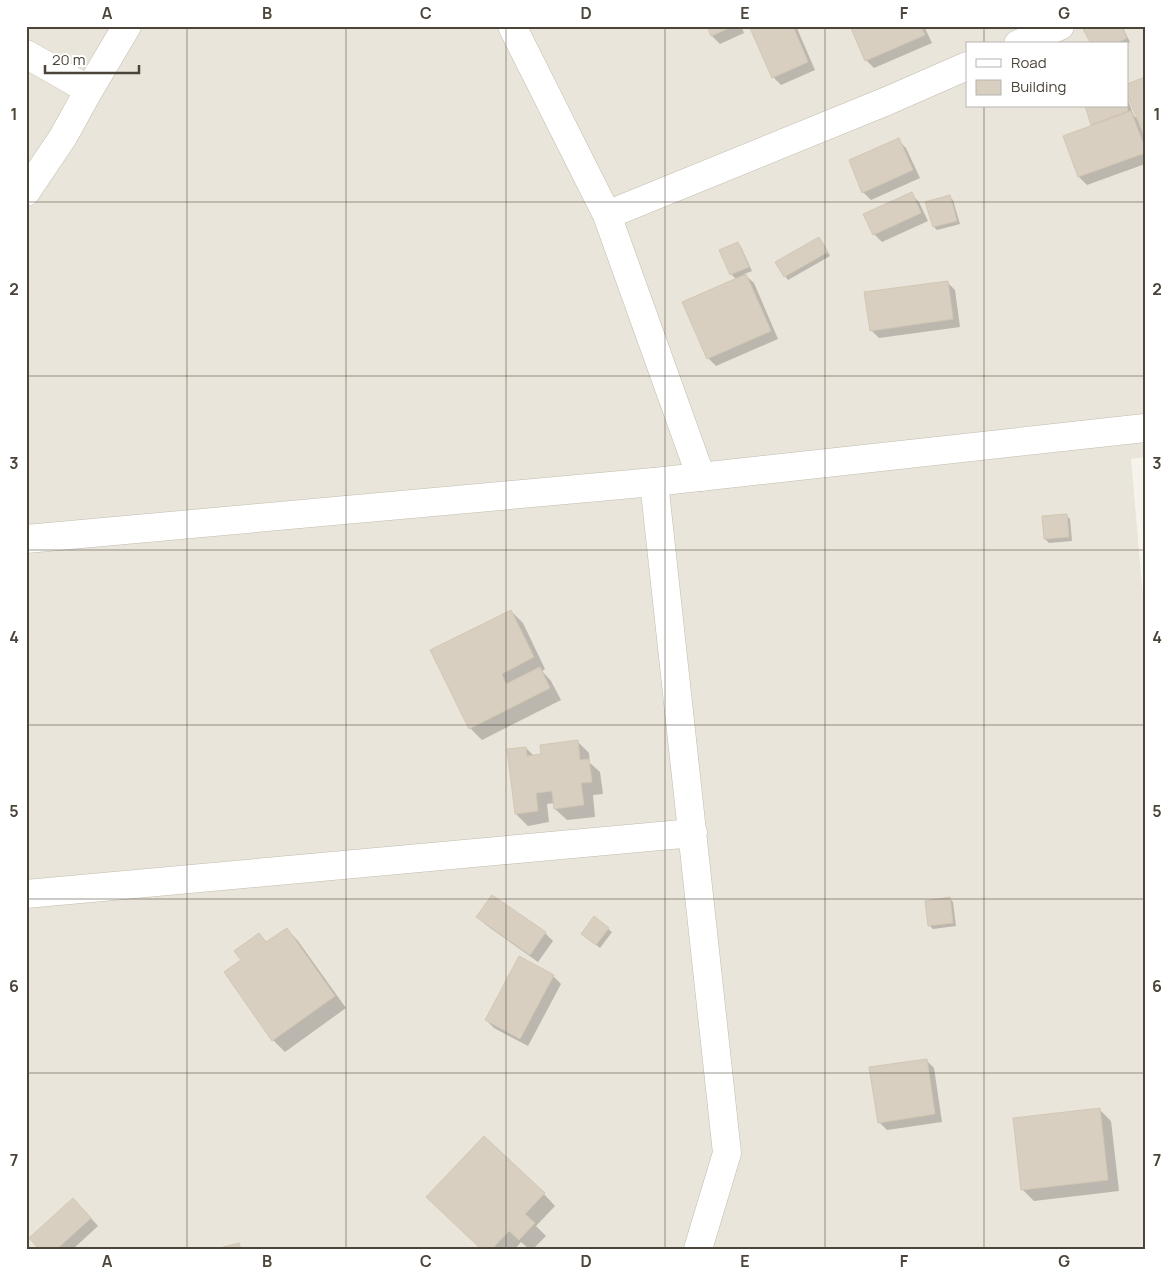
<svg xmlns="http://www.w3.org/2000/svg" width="1171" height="1275" viewBox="0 0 1171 1275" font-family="Manrope,sans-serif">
  <rect width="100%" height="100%" fill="#f6f3ec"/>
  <path fill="#eae5da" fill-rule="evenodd" d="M 26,26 L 1145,26 L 1145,457 L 1131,459 L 1145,621 L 1145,1249 L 26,1249 ZM 967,44 L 1127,44 L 1127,106 L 967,106 Z"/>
  <path fill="#0003" d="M 708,26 L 741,26 L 744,33 L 720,44 L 712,36 Z
    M 750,26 L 796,26 L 815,70 L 781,85 L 773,77 Z
    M 852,26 L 924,26 L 932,43 L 874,68 L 866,60 Z
    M 1092,26 L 1122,26 L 1130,42 L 1126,44 L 1092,44 Z
    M 1145,79 L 1145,164 L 1087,185 L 1079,177 L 1094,126 L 1092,124 L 1086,106 L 1127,106 L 1127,97 L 1134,116 L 1140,121 Z
    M 898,140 L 906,148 L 920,178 L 871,200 L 863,192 Z
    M 911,194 L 919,202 L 928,221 L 882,242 L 874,234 Z
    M 949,197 L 953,200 L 960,224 L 937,230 L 934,227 Z
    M 819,238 L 822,242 L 830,256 L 788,280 L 785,276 Z
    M 738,243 L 741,247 L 752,271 L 744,274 L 754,283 L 778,339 L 716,366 L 708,358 L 737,280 L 731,274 L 721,251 Z
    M 947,282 L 955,290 L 960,327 L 879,338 L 871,330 Z
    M 1066,515 L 1070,519 L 1072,541 L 1049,543 L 1045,539 L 1044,517 Z
    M 511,611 L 523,623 L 545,669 L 542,671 L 551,681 L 561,700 L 482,740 L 470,728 Z
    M 577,741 L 589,753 L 590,763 L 600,772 L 603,794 L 593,795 L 595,817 L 567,820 L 555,809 L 555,803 L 547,804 L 549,822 L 528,826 L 516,814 L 526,748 L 534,756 L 543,755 Z
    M 949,898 L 953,902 L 956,926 L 933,929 L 930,926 Z
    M 478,917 L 545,933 L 553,941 L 538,962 L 486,925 Z
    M 287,929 L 298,941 L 346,1008 L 285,1052 L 273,1040 L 226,973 L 243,961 L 259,934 L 267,943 Z
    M 608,929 L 612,932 L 600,948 L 586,937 Z
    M 553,976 L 561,984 L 528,1046 L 494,1028 L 486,1020 Z
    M 926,1060 L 934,1068 L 942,1122 L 887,1130 L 879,1122 Z
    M 1099,1109 L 1111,1121 L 1119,1191 L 1034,1201 L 1022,1189 Z
    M 544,1194 L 555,1206 L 536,1226 L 546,1236 L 533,1249 L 529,1249 L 521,1242 L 515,1249 L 482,1249 Z
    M 81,1207 L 98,1226 L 73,1249 L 41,1249 Z"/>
  <path fill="#d8cfc1" stroke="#d3c7b4" d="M 707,26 L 734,26 L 711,36 Z
    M 749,26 L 793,26 L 808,62 L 772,78 Z
    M 850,26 L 921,26 L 925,35 L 865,61 Z
    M 1089,26 L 1121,26 L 1127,38 L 1115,44 L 1091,44 L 1083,29 Z
    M 1145,77 L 1145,138 L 1127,94 L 1127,84 Z
    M 1085,106 L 1127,106 L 1128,111 L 1091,125 Z
    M 1131,111 L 1145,148 L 1145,153 L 1078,177 L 1063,136 Z
    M 899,138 L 913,170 L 862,193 L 849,160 Z
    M 912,192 L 921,213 L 873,235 L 863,214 Z
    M 950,195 L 957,221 L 933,227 L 925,202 Z
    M 819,237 L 828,252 L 784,277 L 775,262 Z
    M 738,242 L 749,267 L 730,275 L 719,250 Z
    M 746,274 L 771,331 L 707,359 L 682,302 Z
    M 948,281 L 953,319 L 870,331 L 864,292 Z
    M 1067,514 L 1069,537 L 1044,539 L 1042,516 Z
    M 511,610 L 534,657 L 502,674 L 506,684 L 540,667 L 550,688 L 469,729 L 430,650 Z
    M 578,740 L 580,760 L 589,759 L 592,782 L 581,783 L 584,805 L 554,809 L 552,791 L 536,793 L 538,811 L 515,814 L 507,749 L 526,747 L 527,756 L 541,754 L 540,745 Z
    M 492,895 L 546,932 L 530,955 L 476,917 Z
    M 950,897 L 953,923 L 928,926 L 925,901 Z
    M 594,916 L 609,928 L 596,945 L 581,934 Z
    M 287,928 L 335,996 L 272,1041 L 224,972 L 241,960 L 234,951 L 259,933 L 266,942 Z
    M 519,956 L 554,975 L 520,1039 L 485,1020 Z
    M 927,1059 L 935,1114 L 878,1123 L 869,1067 Z
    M 1100,1108 L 1108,1180 L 1021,1190 L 1013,1118 Z
    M 484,1136 L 545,1193 L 525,1214 L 535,1223 L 519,1240 L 509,1231 L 492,1249 L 481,1249 L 426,1197 Z
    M 73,1198 L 91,1218 L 57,1249 L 39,1249 L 29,1238 Z
    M 239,1243 L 241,1249 L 216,1249 Z"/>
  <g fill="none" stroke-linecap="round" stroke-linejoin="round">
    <defs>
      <path id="minor" d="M 512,26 L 607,215 L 701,477
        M 1018,44 L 1060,26
        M 26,54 L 89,90
        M 26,192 L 63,137 L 89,90 L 127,26
        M 607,215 L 887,101 L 967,66
        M 654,482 L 727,1153 L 698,1249
        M 26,894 L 693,833"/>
      <path id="tertiary" d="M 26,539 L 654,482 L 1145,428"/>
    </defs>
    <use href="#minor" stroke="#c2bbae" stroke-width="29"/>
    <use href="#tertiary" stroke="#c2bbae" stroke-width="29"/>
    <use href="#minor" stroke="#fff" stroke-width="28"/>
    <use href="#tertiary" stroke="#fff" stroke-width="28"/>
  </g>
  <path fill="none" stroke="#4b4439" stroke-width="1" stroke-opacity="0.55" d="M 187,26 L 187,1249M 346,26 L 346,1249M 506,26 L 506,1249M 665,26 L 665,1249M 825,26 L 825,1249M 984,26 L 984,44M 984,106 L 984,1249M 26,202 L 1145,202M 26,376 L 1145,376M 26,550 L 1145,550M 26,725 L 1145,725M 26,899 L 1145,899M 26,1073 L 1145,1073"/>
  <rect width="1171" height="1275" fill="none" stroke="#ffffff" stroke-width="55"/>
  <rect x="966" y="42" width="162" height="65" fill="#ffffff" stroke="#b7b4b0"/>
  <rect x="976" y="59" width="25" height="8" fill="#ffffff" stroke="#b7b4b0"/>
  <text x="1011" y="68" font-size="15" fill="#4b4439">Road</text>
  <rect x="976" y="80" width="25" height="15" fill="#d8cfc1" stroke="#b7b4b0"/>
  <text x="1011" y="92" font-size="15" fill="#4b4439">Building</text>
  <path d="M45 65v8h94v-8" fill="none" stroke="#4b4439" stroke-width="2.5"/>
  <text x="52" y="65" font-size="15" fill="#4b4439" stroke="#ffffff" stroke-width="4" paint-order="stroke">20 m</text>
  <rect x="28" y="28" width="1116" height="1220" fill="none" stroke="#4b4439" stroke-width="2"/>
  <g font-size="16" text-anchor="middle" font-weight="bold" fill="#4b4439">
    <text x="107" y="19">A</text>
    <text x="267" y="19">B</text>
    <text x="426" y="19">C</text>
    <text x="586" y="19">D</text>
    <text x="745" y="19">E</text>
    <text x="904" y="19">F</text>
    <text x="1064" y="19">G</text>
    <text x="14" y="120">1</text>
    <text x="1157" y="120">1</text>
    <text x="14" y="295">2</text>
    <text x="1157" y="295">2</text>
    <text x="14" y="469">3</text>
    <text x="1157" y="469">3</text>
    <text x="14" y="643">4</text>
    <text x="1157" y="643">4</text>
    <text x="14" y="817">5</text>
    <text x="1157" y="817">5</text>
    <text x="14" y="992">6</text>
    <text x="1157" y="992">6</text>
    <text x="14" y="1166">7</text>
    <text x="1157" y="1166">7</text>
    <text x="107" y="1267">A</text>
    <text x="267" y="1267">B</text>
    <text x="426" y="1267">C</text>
    <text x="586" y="1267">D</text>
    <text x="745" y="1267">E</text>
    <text x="904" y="1267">F</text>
    <text x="1064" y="1267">G</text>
  </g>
</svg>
